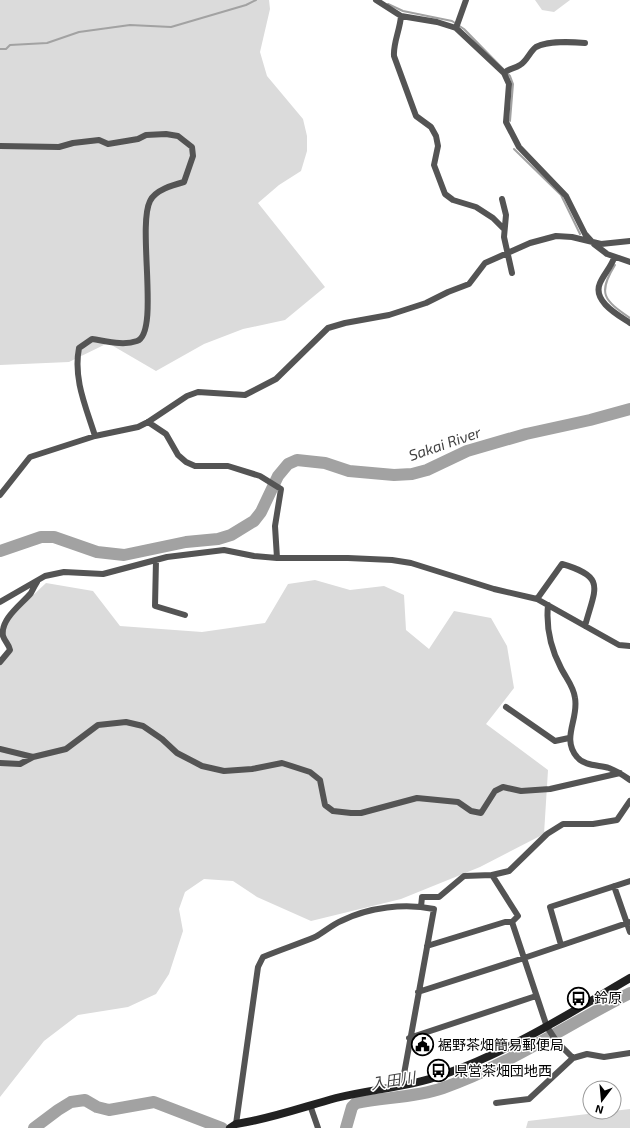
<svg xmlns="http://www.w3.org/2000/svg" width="630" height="1128" viewBox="0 0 630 1128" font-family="'Exo 2','Noto Sans JP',sans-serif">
  <rect width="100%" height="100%" fill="#fff"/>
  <path fill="#dbdbdb" d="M 0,0 L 269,0 L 270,9 L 260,52 L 267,76 L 303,119 L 307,136 L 307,151 L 301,171 L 279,185 L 258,203 L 325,287 L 285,320 L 243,329 L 204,344 L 156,371 L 108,343 L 69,362 L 0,365 Z
    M 535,0 L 570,0 L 554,12 L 542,10 Z
    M 315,580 L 350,590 L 384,586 L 404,595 L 406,630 L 429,649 L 454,611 L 491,618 L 507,646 L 514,688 L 486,724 L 548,770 L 544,834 L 480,867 L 401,899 L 311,921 L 257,897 L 233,881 L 204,879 L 185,892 L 179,909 L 183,931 L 169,974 L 156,994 L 128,1007 L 78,1015 L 44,1041 L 0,1097 L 0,664 L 13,651 L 3,633 L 8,619 L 46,583 L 93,591 L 120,626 L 202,632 L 265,623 L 288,584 Z
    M 630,1109 L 630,1128 L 526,1128 L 528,1121 Z"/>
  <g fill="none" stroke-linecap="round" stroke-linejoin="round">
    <path stroke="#a2a2a2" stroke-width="2" d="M 388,4 L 403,11 L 452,21 L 464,29 L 510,76 L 513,84 L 510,121
      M 0,49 L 6,49 L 10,45 L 47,43 L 79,32 L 130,25 L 171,27 L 246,5 L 256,0
      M 514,149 L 561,195 L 580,234
      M 615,265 C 597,294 604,300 630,318"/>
    <path stroke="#a2a2a2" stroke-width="12" d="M 0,551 L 41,537 L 54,537 L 97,552 L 124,555 L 186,542 L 218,539 L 231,535 L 254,521 L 261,512 L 278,476 L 288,464 L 297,460 L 325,463 L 349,471 L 394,475 L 412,474 L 427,470 L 467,451 L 526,434 L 590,420 L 630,409
      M 34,1128 L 58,1110 L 71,1102 L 85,1100 L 97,1107 L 109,1110 L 154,1102 L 222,1128
      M 346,1128 L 352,1107 L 356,1103 C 385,1097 414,1098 443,1088 C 509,1065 568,1024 630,993"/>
    <path stroke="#545454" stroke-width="6" d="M 376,0 L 401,16 L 437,22 L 456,28 L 504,73 L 509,84 L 506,122 L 519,147 L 566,196 L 585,234 L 594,244 L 607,254 L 630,262
      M 401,16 C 400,30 393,43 394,56 L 416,116 L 431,127 L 436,136 L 438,146 L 434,165 L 445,194 L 453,200 L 476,207 L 493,218 L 504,229
      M 456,28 L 466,0
      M 504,73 C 509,68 514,69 520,65 C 527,61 530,51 536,47 C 547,41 573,42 585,43
      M 0,146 L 59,147 L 73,143 L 99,140 L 108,144 L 138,139 L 146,135 L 166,134 L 178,136 L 192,147 L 193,156 L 184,182 C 173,185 155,190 150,201 C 137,227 160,333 137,341 C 123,346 106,341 92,339 L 79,348 C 73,379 86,407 95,436
      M 502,199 L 506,215 L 504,237 L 512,273
      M 614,258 C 611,267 604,274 600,283 C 592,301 618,315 630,323
      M 148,422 L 166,434 L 178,455 L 186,462 L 195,466 L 228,466 L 260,476 L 281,489 L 275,526 L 277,558
      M 0,495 L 30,457 L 95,436 L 138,427 L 148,422 L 187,396 L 198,392 L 245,395 L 276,379 L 328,328 L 345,323 L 389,315 L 426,303 L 448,292 L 469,284 L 485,263 L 530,243 L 556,236 L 572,237 L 601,244 L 630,241
      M 156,560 L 155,606 L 185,615
      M 537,599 L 562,564 C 607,577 595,588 585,626
      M 0,602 L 45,576 L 64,572 L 103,574 L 167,557 L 224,550 L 254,556 L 277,558 L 348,558 L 392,560 L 411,563 L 494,589 L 537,599 L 619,645 L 630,646
      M 548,605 C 546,626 551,649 561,668 C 566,678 574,687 575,698 C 579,719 561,738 577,757 C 584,766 599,765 609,768 C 617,771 623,775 630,780
      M 0,662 L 10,650 C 9,644 5,642 3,636 C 0,619 22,604 31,593 C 33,589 35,585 37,582
      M 506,707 L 555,741 L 569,738
      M 0,749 L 33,757
      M 0,763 L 20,764 L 33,757 L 66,749 L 98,725 L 126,722 L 143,726 L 162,739 L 177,753 L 202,766 L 224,771 L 252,769 L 282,763 L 310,772 L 320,780 L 325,805 L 333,811 L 351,813 L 361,813 L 417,798 L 458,802 L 471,811 L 481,813 L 495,791 L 503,787 L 521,791 L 550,789 L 620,773
      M 614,886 L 630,932
      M 421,907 L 422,897 L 439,897 L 464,876 L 492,875
      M 512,922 L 518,916 L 492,875 L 509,871 L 547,834 L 563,824 L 593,824 L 617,820 L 630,801
      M 561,945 L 550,907 L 630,881
      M 427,946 L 505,922 L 512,922 L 547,1027 L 557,1042 L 573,1058
      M 418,992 L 524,958 L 630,922
      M 409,1038 L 536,996
      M 496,1103 L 529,1099 L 573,1058 L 587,1054 L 604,1057 L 630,1053
      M 310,1105 L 318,1128
      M 236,1124 L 258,967 L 263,957 C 280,950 298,944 315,937 C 324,932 332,925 341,921 C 369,907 405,903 434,909 L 402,1085"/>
    <path stroke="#212121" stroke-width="8" d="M 230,1128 L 236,1124 C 270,1119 303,1107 336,1098 C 372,1089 410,1087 445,1074 C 510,1051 570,1013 630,978"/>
  </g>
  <defs>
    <symbol id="bus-ring" viewBox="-11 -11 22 22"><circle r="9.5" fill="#fff" stroke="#000" stroke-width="1.5"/><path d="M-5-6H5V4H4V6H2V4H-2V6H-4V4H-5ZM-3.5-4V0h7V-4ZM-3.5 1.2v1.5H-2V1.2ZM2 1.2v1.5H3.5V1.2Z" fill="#000"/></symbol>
    <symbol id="civic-ring" viewBox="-11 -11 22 22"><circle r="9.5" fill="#fff" stroke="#000" stroke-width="1.5"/><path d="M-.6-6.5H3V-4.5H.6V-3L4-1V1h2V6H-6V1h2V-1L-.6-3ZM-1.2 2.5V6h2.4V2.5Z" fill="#000"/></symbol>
  </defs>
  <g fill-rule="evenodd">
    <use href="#bus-ring" x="566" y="986" width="25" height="25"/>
    <use href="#civic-ring" x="410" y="1032" width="25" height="25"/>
    <use href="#bus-ring" x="426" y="1058" width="25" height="25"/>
  </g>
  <g text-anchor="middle" stroke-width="3" stroke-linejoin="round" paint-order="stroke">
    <g font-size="14" fill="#000" stroke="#fff" text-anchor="start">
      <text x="594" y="1003">鈴原</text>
      <text x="438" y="1050">裾野茶畑簡易郵便局</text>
      <text x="454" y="1076">県営茶畑団地西</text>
    </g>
    <g font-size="15" font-style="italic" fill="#434343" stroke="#fff">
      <text transform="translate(445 444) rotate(-19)" y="5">Sakai River</text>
      <text transform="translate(393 1081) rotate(-9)" y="5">入田川</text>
    </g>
  </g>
  <g transform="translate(602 1100) rotate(196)"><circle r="19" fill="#ffffff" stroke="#999999"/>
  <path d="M0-3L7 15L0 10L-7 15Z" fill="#000000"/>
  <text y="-6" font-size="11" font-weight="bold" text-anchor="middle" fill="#000000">N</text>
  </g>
</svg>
